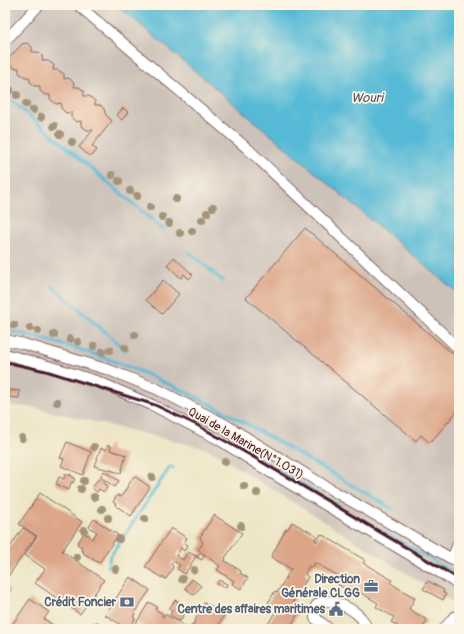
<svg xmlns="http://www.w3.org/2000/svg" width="464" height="634" viewBox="0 0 464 634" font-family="Pangolin,sans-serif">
  <rect width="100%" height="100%" fill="#fcf5e5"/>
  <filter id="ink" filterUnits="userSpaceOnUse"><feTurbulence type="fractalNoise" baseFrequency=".025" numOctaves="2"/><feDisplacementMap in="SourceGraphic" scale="8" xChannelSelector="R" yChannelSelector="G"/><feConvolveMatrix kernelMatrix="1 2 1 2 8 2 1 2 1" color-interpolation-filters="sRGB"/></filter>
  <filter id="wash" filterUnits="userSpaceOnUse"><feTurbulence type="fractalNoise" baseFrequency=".012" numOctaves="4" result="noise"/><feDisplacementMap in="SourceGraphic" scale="16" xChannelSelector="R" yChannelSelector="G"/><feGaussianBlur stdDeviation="0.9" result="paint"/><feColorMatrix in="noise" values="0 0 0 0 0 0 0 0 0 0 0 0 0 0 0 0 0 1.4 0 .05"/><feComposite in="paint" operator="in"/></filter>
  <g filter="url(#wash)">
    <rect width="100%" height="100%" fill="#ede5c5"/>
    <path fill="#cdc2b9" d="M 5,5 L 117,5 L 459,294 L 459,606 L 208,449 L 36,408 L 5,405 Z"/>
    <path fill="#57bad6" stroke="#506c80" d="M 117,5 L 459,5 L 459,294 Z"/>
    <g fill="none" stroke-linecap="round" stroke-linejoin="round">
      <path stroke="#57bad6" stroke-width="3" d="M 5,95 L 163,229
        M 190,253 L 223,281
        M 52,286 L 126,350
        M 5,330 C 57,341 109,357 157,379 C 200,397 240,420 280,443 C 318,465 355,487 393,509
        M 246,451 L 338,505
        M 382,531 L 459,576
        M 109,567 L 108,566 L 110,557 L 170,467 L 173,468
        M 448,617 L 455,607"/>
    </g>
    <g id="blocks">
      <path fill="#dca588" d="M 27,43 L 32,47 L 32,52 L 38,52 L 42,56 L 43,61 L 48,61 L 54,65 L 53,70 L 58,70 L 64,74 L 64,79 L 69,78 L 74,83 L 74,87 L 79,87 L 84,91 L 84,96 L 89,96 L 95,101 L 95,105 L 100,105 L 104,109 L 106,115 L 112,121 L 92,146 L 97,150 L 92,156 L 90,154 L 89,156 L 79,147 L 93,130 L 87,130 L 81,126 L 81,121 L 76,122 L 71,117 L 71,112 L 66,113 L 61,108 L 61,103 L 56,104 L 50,99 L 50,95 L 45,95 L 40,91 L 40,86 L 35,86 L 30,82 L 29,77 L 25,77 L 19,73 L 19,68 L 14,68 L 9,64 L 9,58 L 22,44 Z
        M 123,108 L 128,112 L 122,120 L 117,115 Z
        M 305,228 L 459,359 L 459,409 L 430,443 L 421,435 L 416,441 L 246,298 Z
        M 174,257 L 193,275 L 189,279 L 184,274 L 181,278 L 167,265 Z
        M 163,280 L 179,294 L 162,314 L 146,300 Z
        M 10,390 L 20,391 L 19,398 L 9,397 Z
        M 67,442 L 91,452 L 83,475 L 61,466 L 64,459 L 60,458 Z
        M 108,445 L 111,446 L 110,450 L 126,455 L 121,473 L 94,466 L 101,448 L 106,450 Z
        M 104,471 L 119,481 L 115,487 L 100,477 Z
        M 65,474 L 69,476 L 70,474 L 71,475 L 71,476 L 75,478 L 73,483 L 71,482 L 69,490 L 56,484 L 59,477 L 64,479 Z
        M 134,476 L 150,487 L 131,516 L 115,505 L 116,504 L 113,502 L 117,495 L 121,497 Z
        M 98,479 L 108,486 L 104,492 L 99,489 L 97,492 L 92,488 Z
        M 40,493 L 82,522 L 62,551 L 104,580 L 80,614 L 35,583 L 45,569 L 25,555 L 37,536 L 19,524 Z
        M 214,515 L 242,533 L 225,558 L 226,559 L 225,561 L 241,571 L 240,573 L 248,578 L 241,589 L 232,584 L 234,581 L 217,570 L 220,566 L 198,550 L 203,543 L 200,537 Z
        M 94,519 L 118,535 L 99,563 L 83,553 L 84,552 L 81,550 L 82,547 L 77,544 L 84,533 L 87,535 L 88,534 L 92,539 L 97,532 L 89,527 Z
        M 292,522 L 317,536 L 315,540 L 317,542 L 321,534 L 365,560 L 363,563 L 392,580 L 390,583 L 415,598 L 409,609 L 427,620 L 422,629 L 397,629 L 399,627 L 391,622 L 394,617 L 376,607 L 378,603 L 353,588 L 351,592 L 337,584 L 341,577 L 315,563 L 312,568 L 309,566 L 305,574 L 308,577 L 293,602 L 302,607 L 289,629 L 265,629 L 277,609 L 268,603 L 275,591 L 277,593 L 291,569 L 271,557 L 286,529 L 288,529 Z
        M 23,528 L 36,536 L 7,578 L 5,576 L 5,554 Z
        M 171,528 L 187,538 L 184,543 L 188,545 L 184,551 L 181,548 L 176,556 L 183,560 L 188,552 L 196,556 L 185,574 L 177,569 L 180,565 L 173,561 L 171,564 L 173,566 L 172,569 L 172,570 L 166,579 L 163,577 L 162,578 L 145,567 Z
        M 199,553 L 204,556 L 202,560 L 197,557 Z
        M 130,577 L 150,590 L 134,613 L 135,614 L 133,617 L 135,619 L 130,627 L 127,624 L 125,627 L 105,615 Z
        M 192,579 L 201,586 L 194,595 L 185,588 Z
        M 219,580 L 227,584 L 226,588 L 217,584 Z
        M 428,581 L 444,590 L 443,593 L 446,594 L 443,600 L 423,589 Z
        M 5,586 L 10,590 L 5,598 Z
        M 30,599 L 49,612 L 44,619 L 59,629 L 9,629 Z
        M 175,600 L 188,608 L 180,621 L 170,615 L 172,611 L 169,609 Z
        M 149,602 L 157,607 L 155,609 L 163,614 L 162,616 L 164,617 L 165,614 L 188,628 L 187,629 L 149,629 L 136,623 Z
        M 204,603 L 209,606 L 209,605 L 225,614 L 216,629 L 189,629 L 192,624 L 193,625 Z
        M 98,622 L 100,629 L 81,629 L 80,626 Z"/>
    </g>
  </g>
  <g filter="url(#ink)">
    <use href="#blocks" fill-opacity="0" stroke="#836461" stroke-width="1"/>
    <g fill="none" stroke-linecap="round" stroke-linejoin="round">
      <defs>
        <path id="minor" d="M 78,5 L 248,149 L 459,349
          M 5,41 L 39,5
          M 5,340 L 24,344 L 109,370 L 157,389 L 226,425 L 330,489 L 459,563
          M 5,354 L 55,368 L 99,382 L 152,405 L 218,439 L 270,472 L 444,575 L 459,585
          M 452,559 L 459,542
          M 329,629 L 315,618 L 316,606 L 323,600 C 341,603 362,611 367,629
          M 444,629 L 454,617"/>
      </defs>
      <use href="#minor" stroke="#836461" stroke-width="12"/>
      <use href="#minor" stroke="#fff" stroke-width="10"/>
      <path stroke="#4a1f2b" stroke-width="3" d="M 5,362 L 46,371 L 155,405 L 197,425 L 250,455 L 459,579"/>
    </g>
    <g fill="#a4937a">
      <circle cx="10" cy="90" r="4"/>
      <circle cx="17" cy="95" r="4"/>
      <circle cx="26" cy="104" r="4"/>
      <circle cx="33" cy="110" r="4"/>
      <circle cx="41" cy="117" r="4"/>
      <circle cx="54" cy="126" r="4"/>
      <circle cx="60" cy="134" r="4"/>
      <circle cx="72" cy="142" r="4"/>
      <circle cx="112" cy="175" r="4"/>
      <circle cx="119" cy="181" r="4"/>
      <circle cx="130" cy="191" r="4"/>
      <circle cx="137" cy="196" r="4"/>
      <circle cx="176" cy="199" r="4"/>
      <circle cx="150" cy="207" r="4"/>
      <circle cx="213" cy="207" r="4"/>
      <circle cx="207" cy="213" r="4"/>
      <circle cx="162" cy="217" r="4"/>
      <circle cx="202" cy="220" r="4"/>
      <circle cx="169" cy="223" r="4"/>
      <circle cx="192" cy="231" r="4"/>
      <circle cx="180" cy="233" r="4"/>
      <circle cx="14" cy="325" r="4"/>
      <circle cx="30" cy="328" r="4"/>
      <circle cx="38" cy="331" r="4"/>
      <circle cx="54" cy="335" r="4"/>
      <circle cx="135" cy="335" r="4"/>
      <circle cx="70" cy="339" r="4"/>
      <circle cx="78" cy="342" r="4"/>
      <circle cx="94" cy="346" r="4"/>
      <circle cx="125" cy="348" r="4"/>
      <circle cx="110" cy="350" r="4"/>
      <circle cx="102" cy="352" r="4"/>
      <circle cx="57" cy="402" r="4"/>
      <circle cx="22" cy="438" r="4"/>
      <circle cx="94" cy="447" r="4"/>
      <circle cx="225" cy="462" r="4"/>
      <circle cx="152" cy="477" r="4"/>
      <circle cx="84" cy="481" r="4"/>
      <circle cx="244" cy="486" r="4"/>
      <circle cx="81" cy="489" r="4"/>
      <circle cx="257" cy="493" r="4"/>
      <circle cx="94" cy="497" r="4"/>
      <circle cx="102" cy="509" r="4"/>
      <circle cx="108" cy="518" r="4"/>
      <circle cx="145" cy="519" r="4"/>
      <circle cx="241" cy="526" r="4"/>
      <circle cx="84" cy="530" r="4"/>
      <circle cx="119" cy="539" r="4"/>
      <circle cx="77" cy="557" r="4"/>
      <circle cx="116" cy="569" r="4"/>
      <circle cx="194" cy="570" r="4"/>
      <circle cx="182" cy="579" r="4"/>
    </g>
  </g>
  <defs>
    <symbol id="office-bare" viewBox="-9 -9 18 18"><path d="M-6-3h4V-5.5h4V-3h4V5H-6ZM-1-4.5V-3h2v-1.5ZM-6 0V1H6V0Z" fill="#5c6f8a" stroke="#fcf5e5" stroke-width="2.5" paint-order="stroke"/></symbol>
    <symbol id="bank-bare" viewBox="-9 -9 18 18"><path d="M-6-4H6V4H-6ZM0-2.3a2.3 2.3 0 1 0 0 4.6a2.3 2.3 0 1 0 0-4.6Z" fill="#5c6f8a" stroke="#fcf5e5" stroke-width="2.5" paint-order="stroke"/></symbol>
    <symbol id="civic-bare" viewBox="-9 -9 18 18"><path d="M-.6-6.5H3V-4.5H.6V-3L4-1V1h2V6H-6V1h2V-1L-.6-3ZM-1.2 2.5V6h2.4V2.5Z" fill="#5c6f8a" stroke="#fcf5e5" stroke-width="2.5" paint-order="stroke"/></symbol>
  </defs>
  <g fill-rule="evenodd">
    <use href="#office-bare" x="361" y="576" width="20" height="20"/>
    <use href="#bank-bare" x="117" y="592" width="20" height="20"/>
    <use href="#civic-bare" x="326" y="599" width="20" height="20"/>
  </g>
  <g text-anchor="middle" stroke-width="3.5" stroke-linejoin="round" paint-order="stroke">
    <g font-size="12" fill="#4a1f2b" stroke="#fcf5e5">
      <text transform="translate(246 443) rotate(30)" y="4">Quai de la Marine(N°1.031)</text>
    </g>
    <g font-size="12" font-weight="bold" fill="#4e5e75" stroke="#fcf5e5" text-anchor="end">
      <text x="360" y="583">Direction<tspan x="360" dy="14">Générale CLGG</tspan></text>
      <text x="116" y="606">Crédit Foncier</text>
      <text x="325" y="613">Centre des affaires maritimes</text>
    </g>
    <g font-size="13" font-style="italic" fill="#4f5567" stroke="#fcf5e5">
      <text x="367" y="102">Wouri</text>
    </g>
  </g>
  <rect width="464" height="634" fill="none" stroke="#fcf5e5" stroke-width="20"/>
</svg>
